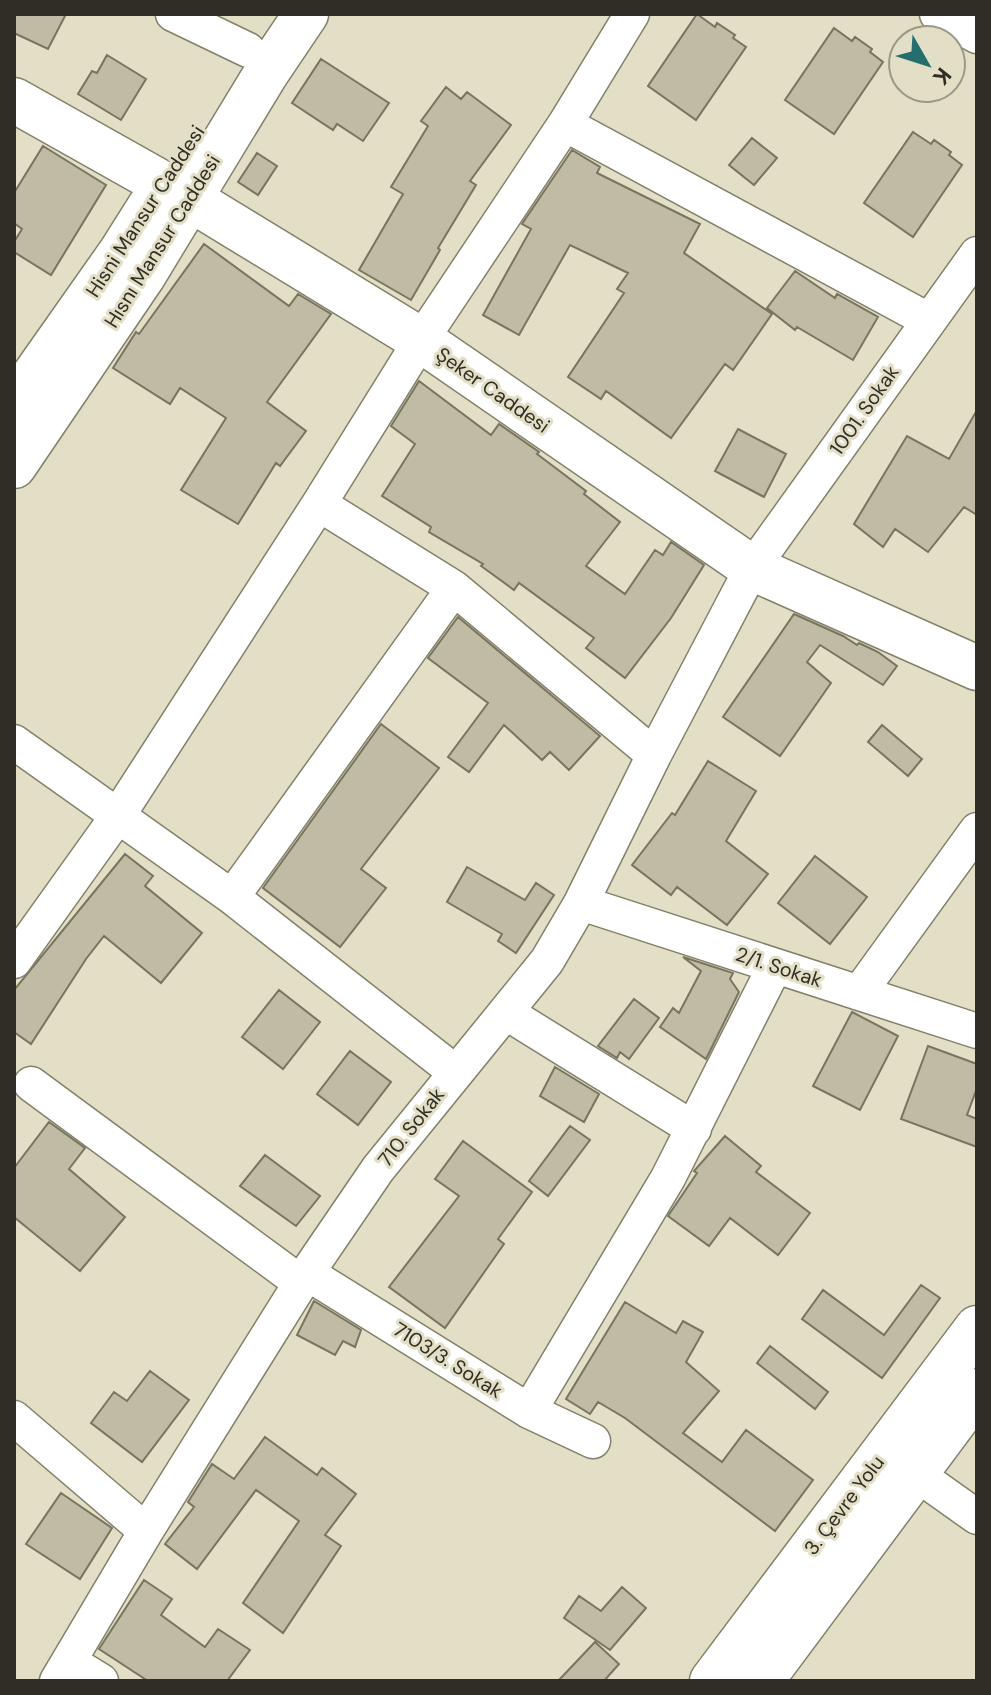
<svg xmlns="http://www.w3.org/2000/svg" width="991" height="1695" viewBox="0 0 991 1695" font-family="'DM Sans',sans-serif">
  <rect width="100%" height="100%" fill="#e3dfc6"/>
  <path fill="#c0bba4" stroke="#78745e" stroke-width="2" d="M 14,14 L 66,14 L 48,49 L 14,33 Z
    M 697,14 L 715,27 L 717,23 L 735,35 L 733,38 L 746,47 L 696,120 L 648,86 Z
    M 834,28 L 852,41 L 855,37 L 872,49 L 870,52 L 883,62 L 834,134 L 785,100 Z
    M 107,55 L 146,79 L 121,120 L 78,94 L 92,71 L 97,73 Z
    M 321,59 L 389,103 L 363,141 L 337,124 L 333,130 L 292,103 Z
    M 446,87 L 461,99 L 467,92 L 511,125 L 470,181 L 476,185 L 438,248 L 440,250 L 411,300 L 359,270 L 403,194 L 391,187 L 428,126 L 421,121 Z
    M 913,132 L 931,144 L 934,140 L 951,152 L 949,155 L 962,165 L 913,237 L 864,203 Z
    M 752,138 L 777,158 L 754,185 L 729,165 Z
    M 43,146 L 106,185 L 51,275 L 14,252 L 14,242 L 22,229 L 14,223 L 14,193 Z
    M 572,150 L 600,167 L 597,173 L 700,224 L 684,253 L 772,314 L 733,370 L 725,364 L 671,438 L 606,391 L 601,399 L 568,377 L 624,293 L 617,289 L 628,273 L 570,245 L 519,335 L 483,315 L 531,229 L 522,224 Z
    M 257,153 L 277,166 L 258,195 L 238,182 Z
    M 204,244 L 289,306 L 298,294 L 331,314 L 267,402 L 306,431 L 280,466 L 276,463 L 238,524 L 181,490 L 226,418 L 180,388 L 170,404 L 113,368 L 136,332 L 139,334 Z
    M 795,271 L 835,298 L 837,294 L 878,317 L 853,360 L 797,327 L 795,330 L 767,308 Z
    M 419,381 L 491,435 L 499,424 L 539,452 L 537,454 L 586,491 L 584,494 L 620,522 L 586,566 L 625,594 L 655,550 L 663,555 L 671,542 L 704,565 L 671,618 L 625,678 L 586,648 L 594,638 L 519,583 L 514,590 L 481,566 L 483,564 L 429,532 L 431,527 L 382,496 L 415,444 L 391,426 Z
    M 977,410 L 977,515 L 964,507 L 928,552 L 895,529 L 883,547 L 854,524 L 907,436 L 949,459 Z
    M 738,429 L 786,454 L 764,497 L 715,471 Z
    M 794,614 L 843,636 L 857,645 L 859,643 L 878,652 L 897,666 L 883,685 L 820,645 L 807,662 L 831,683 L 780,756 L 723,717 Z
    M 458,617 L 600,736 L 569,770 L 550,752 L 542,760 L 504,725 L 469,772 L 448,757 L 488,703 L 428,658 Z
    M 381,724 L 439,768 L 361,869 L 386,888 L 340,947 L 263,888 Z
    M 882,725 L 922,759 L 908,776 L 868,742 Z
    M 708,761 L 756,791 L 726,841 L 768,874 L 727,925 L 677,887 L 671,895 L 632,865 L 672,813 L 675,815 Z
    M 125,854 L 153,876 L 145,886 L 202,933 L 161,983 L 104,936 L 86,959 L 31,1044 L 14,1032 L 14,990 Z
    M 815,856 L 867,897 L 830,944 L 778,903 Z
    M 467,867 L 525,900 L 536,883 L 554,895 L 516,953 L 498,941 L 502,934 L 447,902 Z
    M 683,957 L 733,973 L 730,979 L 739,992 L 706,1059 L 660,1027 L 673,1008 L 679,1013 L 701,971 Z
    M 279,990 L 320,1022 L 283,1069 L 242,1037 Z
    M 634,999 L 659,1018 L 629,1059 L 620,1052 L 617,1058 L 598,1046 Z
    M 852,1012 L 898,1036 L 860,1110 L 813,1086 Z
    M 928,1046 L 977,1064 L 977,1088 L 967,1115 L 977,1119 L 977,1147 L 901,1119 Z
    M 350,1051 L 391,1082 L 358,1125 L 317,1094 Z
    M 555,1067 L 599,1094 L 584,1122 L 540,1096 Z
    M 49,1122 L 85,1148 L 69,1169 L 125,1217 L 80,1271 L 14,1217 L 14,1168 Z
    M 570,1126 L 590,1140 L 548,1196 L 529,1181 Z
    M 725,1136 L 761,1166 L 756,1172 L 810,1213 L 778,1255 L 730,1218 L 709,1246 L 668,1216 L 697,1173 L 694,1171 Z
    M 463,1141 L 532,1192 L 498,1239 L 504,1244 L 445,1328 L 389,1287 L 459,1196 L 435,1179 Z
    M 265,1155 L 320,1196 L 296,1226 L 240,1186 Z
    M 921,1285 L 940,1298 L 882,1378 L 802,1319 L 823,1290 L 884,1335 Z
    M 314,1301 L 361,1330 L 355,1347 L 343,1341 L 335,1355 L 297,1335 Z
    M 625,1302 L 676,1333 L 683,1321 L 703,1332 L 686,1362 L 719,1391 L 683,1433 L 722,1462 L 746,1430 L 813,1480 L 775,1531 L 625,1418 L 598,1402 L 590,1414 L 566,1399 Z
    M 770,1346 L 828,1392 L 815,1409 L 757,1363 Z
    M 150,1371 L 189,1400 L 142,1462 L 91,1423 L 114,1392 L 127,1401 Z
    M 265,1437 L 317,1475 L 322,1468 L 356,1494 L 325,1535 L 341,1546 L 283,1633 L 243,1603 L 299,1521 L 256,1490 L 197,1569 L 165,1544 L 194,1507 L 188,1502 L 212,1464 L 234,1479 Z
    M 61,1493 L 112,1528 L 80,1579 L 26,1544 Z
    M 144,1580 L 172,1599 L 161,1615 L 205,1647 L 218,1629 L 250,1650 L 227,1681 L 148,1681 L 99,1649 Z
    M 622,1587 L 646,1608 L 610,1650 L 564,1618 L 579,1596 L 601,1611 Z
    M 595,1642 L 619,1664 L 604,1681 L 558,1681 Z"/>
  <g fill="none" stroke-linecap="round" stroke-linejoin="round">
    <defs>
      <path id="street" d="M 173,14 L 248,50
        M 937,14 L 977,36
        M 565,124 L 928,320
        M 319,504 L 454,588 L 654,755
        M 14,742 L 232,897 L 455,1072
        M 232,897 L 454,588
        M 581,903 L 977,1031
        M 14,961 L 117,817 L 319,504 L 421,340 L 565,124 L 632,14
        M 859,993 L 977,830
        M 507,1013 L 694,1129
        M 31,1084 L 301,1283
        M 307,1273 L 529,1411 L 593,1441
        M 529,1411 L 668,1178 L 775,966
        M 14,1418 L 146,1531
        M 915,1473 L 977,1517
        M 70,1662 L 101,1681
        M 57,1681 L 146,1531 L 307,1273 L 378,1169 L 547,961 L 581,903 L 654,755 L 752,568 L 977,254"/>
      <path id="secondary" d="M 14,100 L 190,199 L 421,340 L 752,568 L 977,668
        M 14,404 L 121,252 L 150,206
        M 14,466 L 143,276 L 265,75 L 306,14
        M 712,1681 L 977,1328
        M 761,1681 L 977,1391"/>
    </defs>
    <use href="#street" stroke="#837f69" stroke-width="37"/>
    <use href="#secondary" stroke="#837f69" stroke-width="47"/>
    <use href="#street" stroke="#fff" stroke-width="34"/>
    <use href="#secondary" stroke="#fff" stroke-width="44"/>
  </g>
  <g text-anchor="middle" stroke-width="6" stroke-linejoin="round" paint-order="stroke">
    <g font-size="20" fill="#302e24" stroke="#e3dfc6">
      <text transform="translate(145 211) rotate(-57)" y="7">Hisni Mansur Caddesi</text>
      <text transform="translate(162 241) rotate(-58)" y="7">Hısnı Mansur Caddesi</text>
      <text transform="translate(493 390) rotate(35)" y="7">Şeker Caddesi</text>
      <text transform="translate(864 410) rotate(-55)" y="7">1001. Sokak</text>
      <text transform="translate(779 967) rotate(18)" y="7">2/1. Sokak</text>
      <text transform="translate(411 1127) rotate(-52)" y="7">710. Sokak</text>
      <text transform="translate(448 1360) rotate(32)" y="7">7103/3. Sokak</text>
      <text transform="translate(844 1505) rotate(-53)" y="7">3. Çevre Yolu</text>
    </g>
  </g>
  <rect width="991" height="1695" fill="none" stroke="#302e24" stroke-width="32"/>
  <g transform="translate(927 64) rotate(129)"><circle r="38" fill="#e3dfc6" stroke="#9b9885" stroke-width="2"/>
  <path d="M0-6L14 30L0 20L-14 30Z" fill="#246f6d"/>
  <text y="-12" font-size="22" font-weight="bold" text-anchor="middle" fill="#302e24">K</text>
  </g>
</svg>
